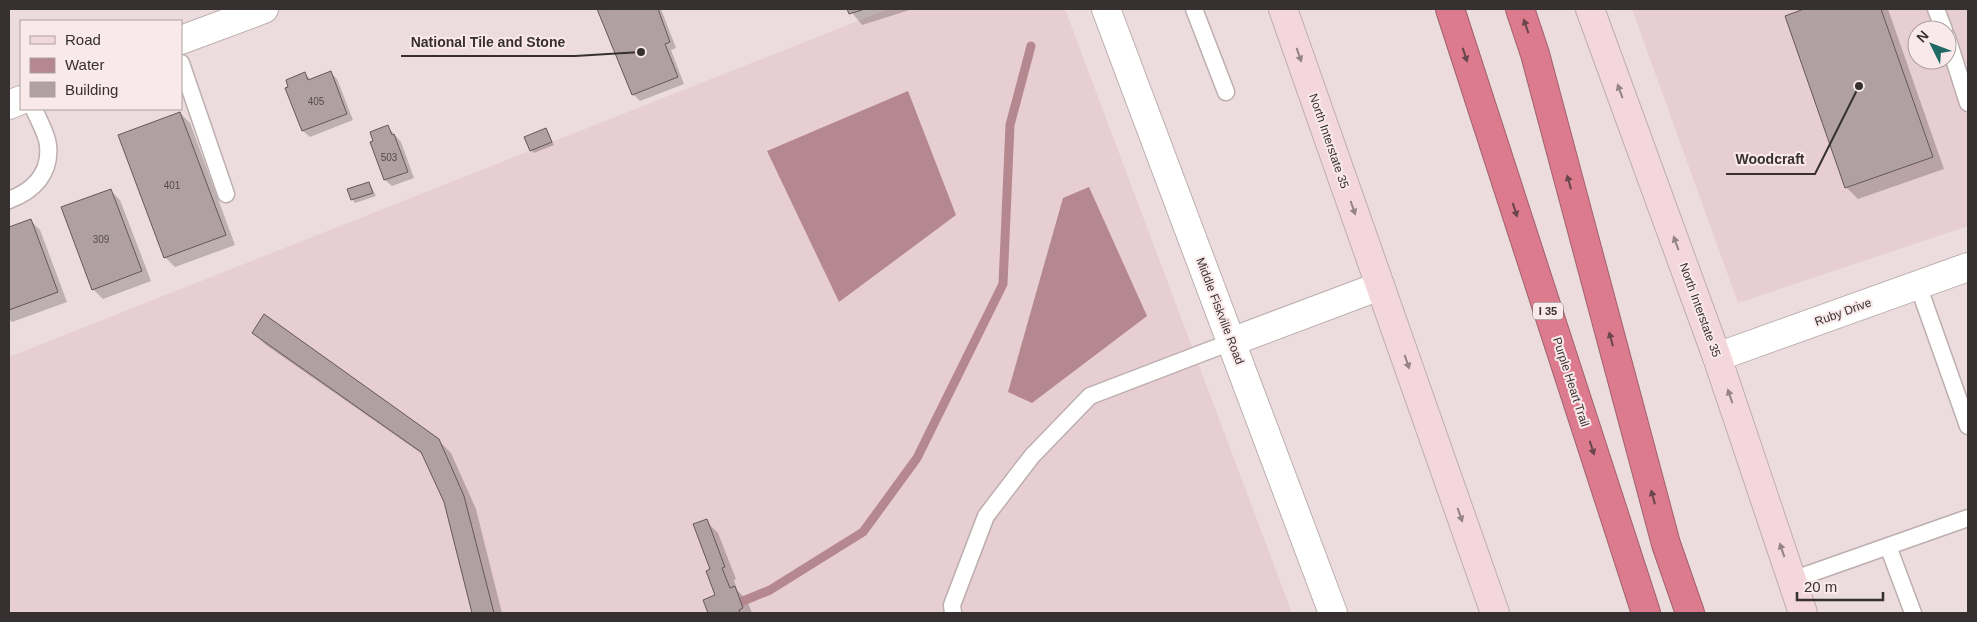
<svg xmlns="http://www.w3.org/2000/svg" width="1977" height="622" viewBox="0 0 1977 622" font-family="Arial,sans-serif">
  <rect width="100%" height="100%" fill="#ecdcde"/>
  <path fill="#e7ced2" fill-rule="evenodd" d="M 888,9 L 1065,9 L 1292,613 L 9,613 L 9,357 Z
    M 1632,9 L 1968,9 L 1968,226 L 1738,303 ZM 1917,30 L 1947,30 L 1947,60 L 1917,60 Z"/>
  <path fill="#b5878e" d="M 908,91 L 956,215 L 839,302 L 767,151 Z
    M 1089,187 L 1147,316 L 1032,403 L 1008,392 L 1063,198 Z"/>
  <path fill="#0003" d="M 598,9 L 661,9 L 676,48 L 671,50 L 684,84 L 640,101 L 633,94 L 622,65 L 618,61 Z
    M 849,9 L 913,9 L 862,25 Z
    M 1808,9 L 1888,9 L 1944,169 L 1858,199 L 1846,187 L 1786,16 Z
    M 330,72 L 337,79 L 353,120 L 310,137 L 303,131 L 287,89 L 305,74 L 311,80 Z
    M 180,113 L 190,123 L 235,245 L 175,267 L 165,257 Z
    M 388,127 L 401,142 L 414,178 L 392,186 L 385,180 L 372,143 Z
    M 546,129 L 554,145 L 534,153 L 531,150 Z
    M 369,183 L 376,196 L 355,203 L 352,199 Z
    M 110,190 L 120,200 L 151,281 L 103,299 L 93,289 Z
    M 30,220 L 40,230 L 67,302 L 12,322 L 9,319 L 9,228 Z
    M 254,333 L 438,440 L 451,453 L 476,509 L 502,613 L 473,613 L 445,501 L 425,456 L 266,345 Z
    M 706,521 L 718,533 L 736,579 L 734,580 L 737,590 L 747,600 L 752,613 L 709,613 L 705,600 L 717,596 Z"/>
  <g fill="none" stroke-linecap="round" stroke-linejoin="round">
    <path stroke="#b5878e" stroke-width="9" d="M 714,613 L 770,590 L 863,532 L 917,458 L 1003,284 L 1010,125 L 1031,46"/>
  </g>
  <path fill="#b0a0a2" stroke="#655759" d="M 597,9 L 658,9 L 670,42 L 665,44 L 678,77 L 632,95 Z
    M 847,9 L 865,9 L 849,14 Z
    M 1804,9 L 1881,9 L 1933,157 L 1845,188 L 1785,16 Z
    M 331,71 L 347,114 L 302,131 L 285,88 L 288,87 L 286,80 L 305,72 L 308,80 Z
    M 180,112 L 226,235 L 164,258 L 118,135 Z
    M 388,125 L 392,135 L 394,134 L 408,172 L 384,180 L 370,142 L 373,141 L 370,132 Z
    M 546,128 L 552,142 L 530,151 L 524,137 Z
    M 369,182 L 373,193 L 351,200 L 347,189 Z
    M 111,189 L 142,271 L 92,290 L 61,207 Z
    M 31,219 L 58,292 L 9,310 L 9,227 Z
    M 264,314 L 439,439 L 464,496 L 494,613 L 472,613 L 444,502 L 421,452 L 252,333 Z
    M 707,519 L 725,567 L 722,568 L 730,588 L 735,586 L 743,608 L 739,610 L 740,613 L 708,613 L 703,600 L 715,595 L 706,571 L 710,569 L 693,524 Z"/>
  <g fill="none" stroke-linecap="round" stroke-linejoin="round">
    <defs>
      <path id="service" d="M 1194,9 L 1226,92
        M 1936,9 L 1944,30
        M 1947,37 L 1968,103
        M 181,63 L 226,194
        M 9,200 C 33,191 51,174 48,145 C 47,134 38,119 34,109
        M 1918,285 L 1968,426
        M 1888,546 L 1913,613
        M 1792,580 L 1968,518
        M 953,613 L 952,605 L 986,516 L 1032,456 L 1090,396 L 1231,342"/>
      <path id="minor" d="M 1106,9 L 1333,613
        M 181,40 L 264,9
        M 9,105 L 21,100
        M 1231,342 L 1380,286
        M 1717,357 L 1968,267"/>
      <path id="secondary" d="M 1283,9 L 1495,613
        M 1590,9 L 1717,357 L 1803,613"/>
      <path id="motorway" d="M 1450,9 L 1646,613
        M 1520,9 L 1535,54 L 1666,544 L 1690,613"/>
    </defs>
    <use href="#service" stroke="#bdaeb0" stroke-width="19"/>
    <use href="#minor" stroke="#bdaeb0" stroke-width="30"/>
    <use href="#secondary" stroke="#bdaeb0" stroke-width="30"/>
    <use href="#motorway" stroke="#a1616c" stroke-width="30"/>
    <use href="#service" stroke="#fff" stroke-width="16"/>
    <use href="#minor" stroke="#fff" stroke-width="28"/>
    <use href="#secondary" stroke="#f4d7dd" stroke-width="28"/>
    <use href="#motorway" stroke="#db7b8d" stroke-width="28"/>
  </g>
  <defs><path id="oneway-solid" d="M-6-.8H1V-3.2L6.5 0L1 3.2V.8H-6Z" transform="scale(1.25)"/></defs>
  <g fill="#68464c">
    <use href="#oneway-solid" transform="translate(1526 26) rotate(-109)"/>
    <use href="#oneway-solid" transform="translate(1465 55) rotate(72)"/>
    <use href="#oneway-solid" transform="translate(1569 182) rotate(-105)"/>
    <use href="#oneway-solid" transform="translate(1515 210) rotate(72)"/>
    <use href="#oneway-solid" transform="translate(1611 339) rotate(-105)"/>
    <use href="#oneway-solid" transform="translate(1592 448) rotate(72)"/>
    <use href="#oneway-solid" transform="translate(1653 497) rotate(-105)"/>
  </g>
  <g fill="#958486">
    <use href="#oneway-solid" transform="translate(1299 55) rotate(71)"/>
    <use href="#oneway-solid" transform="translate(1620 91) rotate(-110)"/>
    <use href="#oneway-solid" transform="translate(1353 208) rotate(71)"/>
    <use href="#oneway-solid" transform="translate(1676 243) rotate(-110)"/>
    <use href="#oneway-solid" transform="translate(1407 362) rotate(71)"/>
    <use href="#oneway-solid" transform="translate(1730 396) rotate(-109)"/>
    <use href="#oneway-solid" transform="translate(1460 515) rotate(71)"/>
    <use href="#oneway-solid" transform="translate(1782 550) rotate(-109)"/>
  </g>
  <g text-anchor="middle" stroke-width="4" stroke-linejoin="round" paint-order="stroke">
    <g font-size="10" fill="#544c4c">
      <text x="316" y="105">405</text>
      <text x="389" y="161">503</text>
      <text x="172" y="189">401</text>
      <text x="101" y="243">309</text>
    </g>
    <rect fill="#fae9eb" stroke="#716868" stroke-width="1" x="1533" y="302.5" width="30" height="17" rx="4"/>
    <g font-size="11" font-weight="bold" fill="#363030">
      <text x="1548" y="315">I 35</text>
    </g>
    <g font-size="12" fill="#363030" stroke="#fae9eb">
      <text transform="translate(1329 141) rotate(71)" y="4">North Interstate 35</text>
      <text transform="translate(1700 310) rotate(70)" y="4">North Interstate 35</text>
      <text transform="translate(1220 311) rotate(69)" y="4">Middle Fiskville Road</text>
      <text transform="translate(1843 312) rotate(-20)" y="4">Ruby Drive</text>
      <text transform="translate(1571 382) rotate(72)" y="4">Purple Heart Trail</text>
    </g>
  </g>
  <path fill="none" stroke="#363030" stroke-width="2" d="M641 52L575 56H401M1859 86L1815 174H1726"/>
  <g fill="#363030" stroke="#fae9eb" stroke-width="2">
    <circle cx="641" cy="52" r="5"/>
    <circle cx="1859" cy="86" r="5"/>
  </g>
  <g font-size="14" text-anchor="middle" font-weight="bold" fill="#363030" stroke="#fae9eb" stroke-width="4" stroke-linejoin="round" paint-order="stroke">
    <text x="488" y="47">National Tile and Stone</text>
    <text x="1770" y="164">Woodcraft</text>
  </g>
  <rect width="1977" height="622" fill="none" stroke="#363030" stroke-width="20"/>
  <rect x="20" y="20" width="162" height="90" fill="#fae9eb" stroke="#ac9fa0"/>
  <rect x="30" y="36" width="25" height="8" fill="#f4d7dd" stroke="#ac9fa0"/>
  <text x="65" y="45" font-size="15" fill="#363030">Road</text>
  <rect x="30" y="58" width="25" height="15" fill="#b5878e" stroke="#ac9fa0"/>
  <text x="65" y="70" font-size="15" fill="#363030">Water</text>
  <rect x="30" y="82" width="25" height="15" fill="#b0a0a2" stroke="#ac9fa0"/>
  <text x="65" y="95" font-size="15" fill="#363030">Building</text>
  <g transform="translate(1932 45) rotate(312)"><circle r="24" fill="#fae9eb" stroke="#ac9fa0"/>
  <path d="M0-4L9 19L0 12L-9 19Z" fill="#1f6a65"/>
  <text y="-8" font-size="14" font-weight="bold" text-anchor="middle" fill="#363030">N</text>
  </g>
  <path d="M1797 592v8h86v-8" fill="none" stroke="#363030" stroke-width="2.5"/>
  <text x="1804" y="592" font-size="15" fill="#363030" stroke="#fae9eb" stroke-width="4" paint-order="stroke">20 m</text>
</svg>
